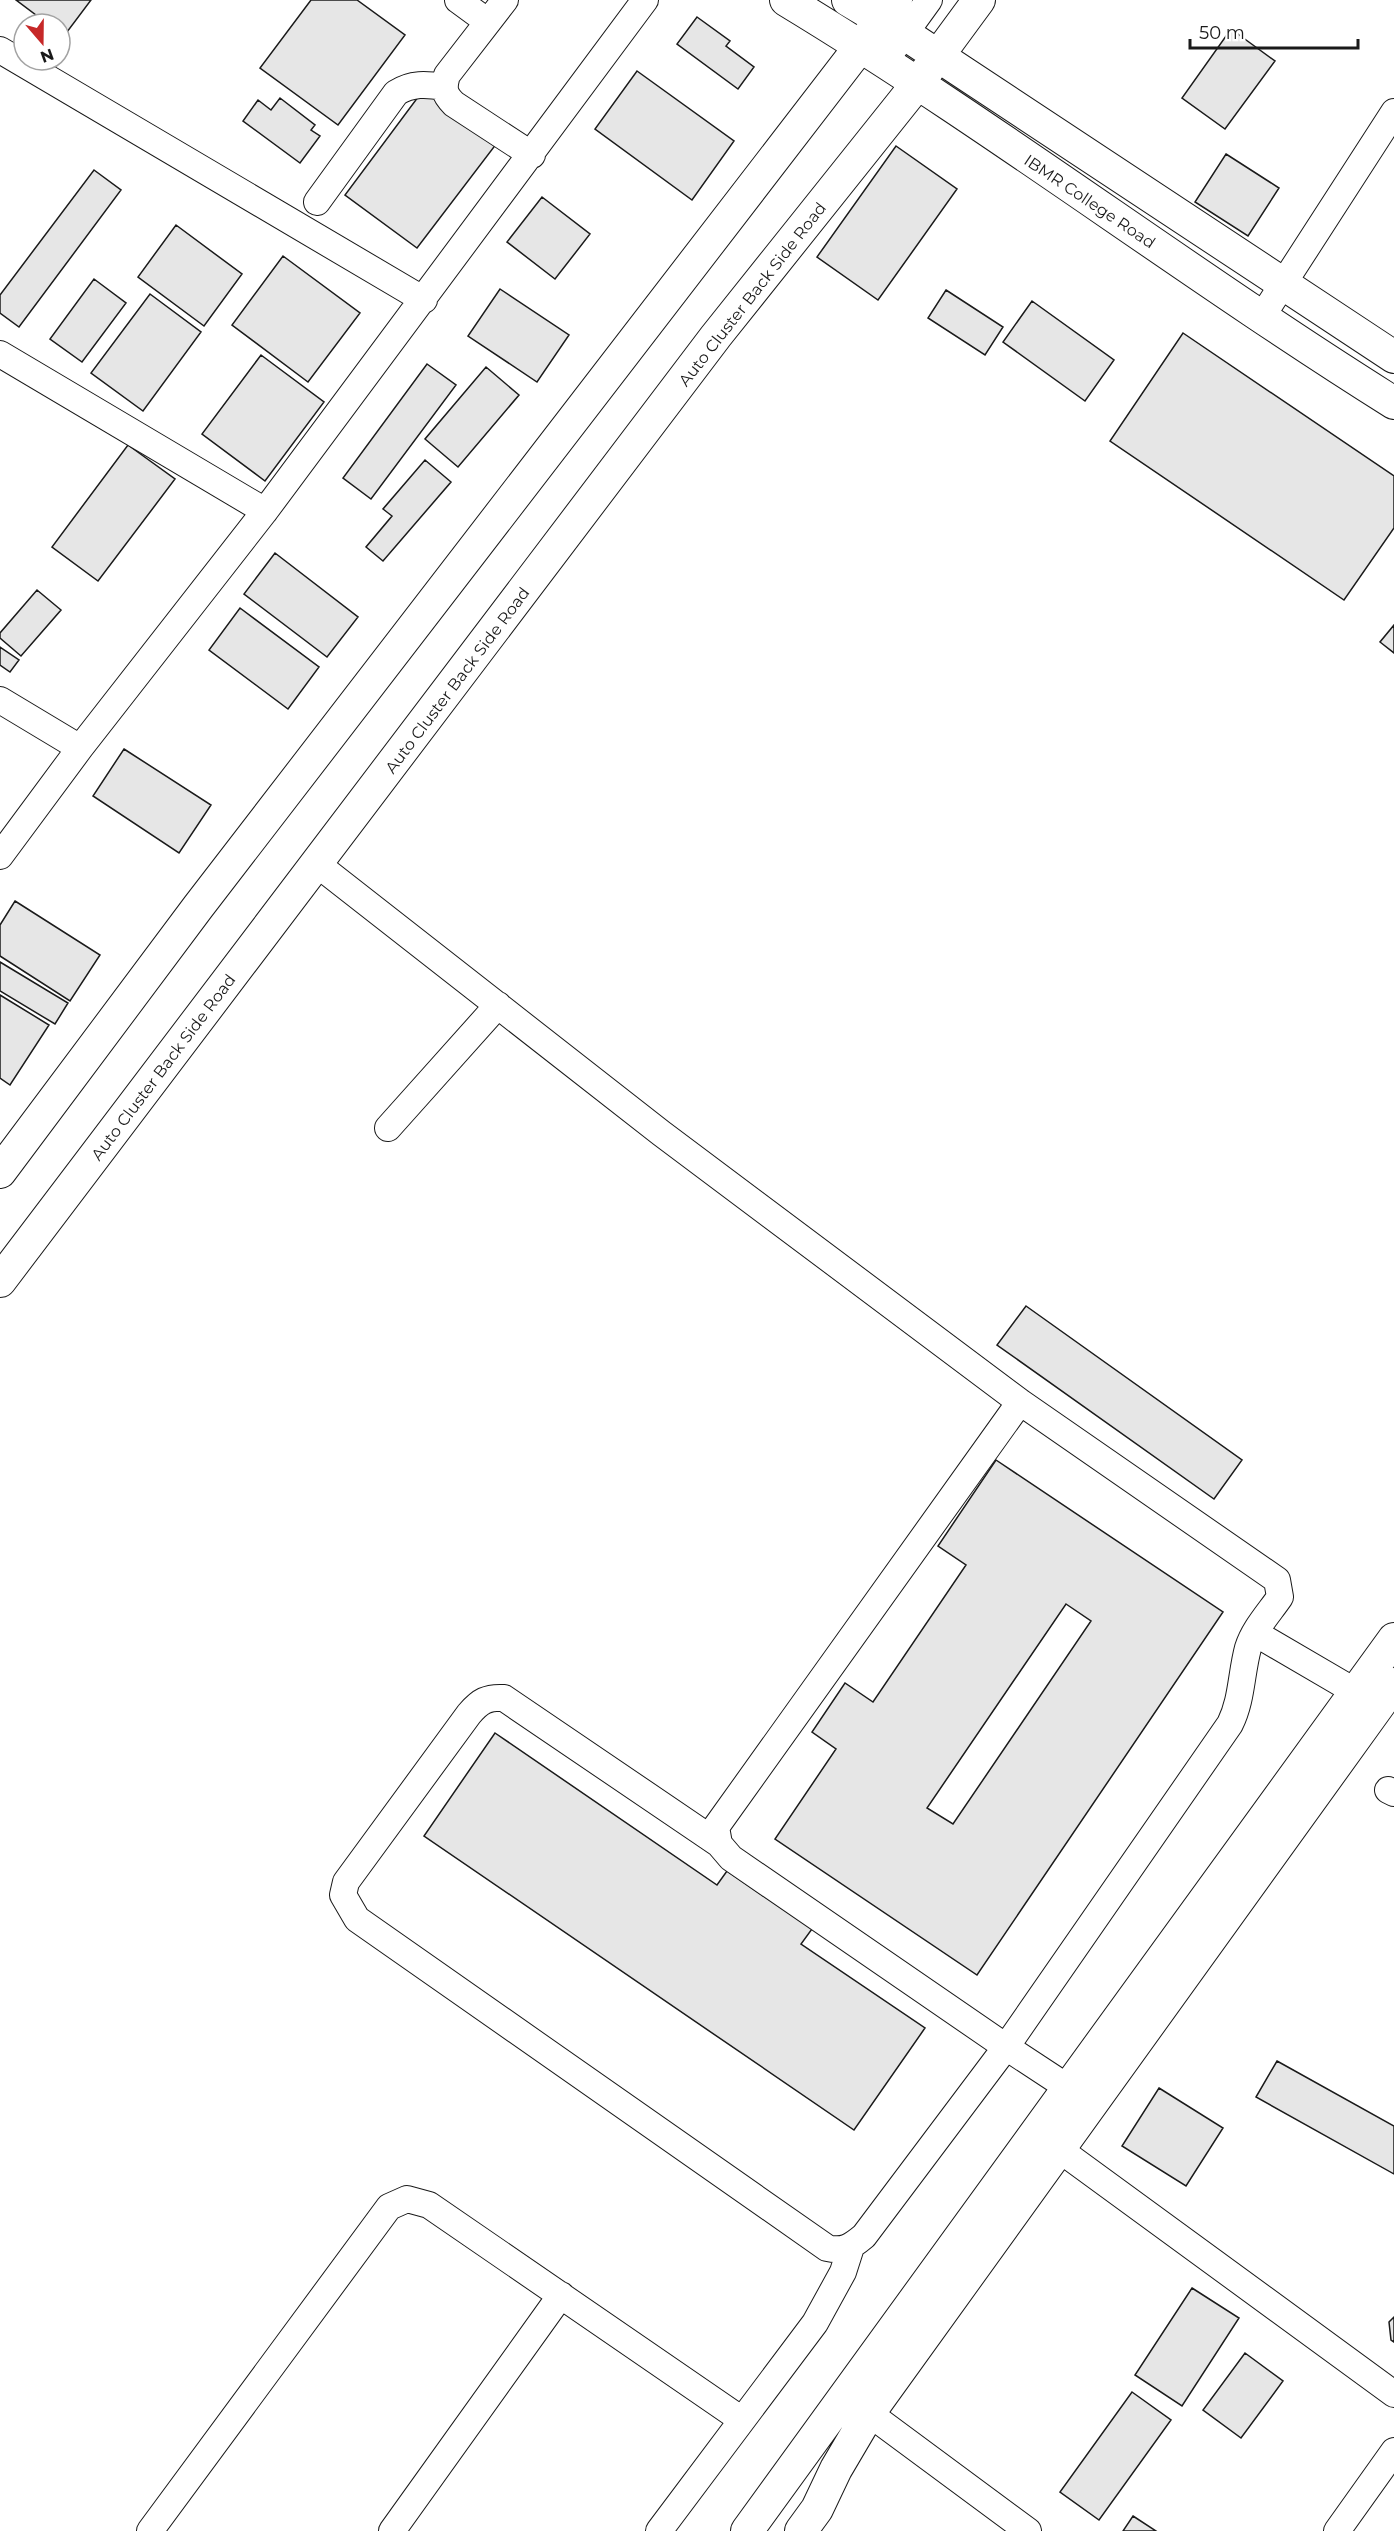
<svg xmlns="http://www.w3.org/2000/svg" width="1394" height="2531" viewBox="0 0 1394 2531" font-family="Montserrat,sans-serif">
  <rect width="100%" height="100%" fill="#fff"/>
  <path fill="#e6e6e6" stroke="#1a1a1a" stroke-width="1.5" fill-rule="evenodd" d="M 16,0 L 91,0 L 64,36 L 60,33 L 60,24 L 48,24 Z
    M 311,0 L 357,0 L 405,35 L 338,125 L 260,68 Z
    M 697,17 L 730,41 L 726,46 L 754,67 L 738,89 L 677,44 Z
    M 1231,29 L 1275,61 L 1225,129 L 1182,98 Z
    M 637,71 L 734,141 L 692,200 L 595,129 Z
    M 424,89 L 497,143 L 417,248 L 345,195 Z
    M 280,98 L 315,125 L 311,130 L 320,136 L 300,163 L 243,121 L 258,100 L 271,110 Z
    M 896,146 L 957,189 L 878,300 L 817,257 Z
    M 1226,154 L 1279,188 L 1248,236 L 1195,202 Z
    M 94,170 L 121,190 L 19,327 L 0,313 L 0,295 Z
    M 542,197 L 590,234 L 555,279 L 507,242 Z
    M 176,225 L 242,274 L 204,326 L 138,277 Z
    M 283,256 L 360,313 L 308,382 L 232,325 Z
    M 94,279 L 126,303 L 82,362 L 50,339 Z
    M 500,289 L 569,335 L 537,382 L 468,336 Z
    M 946,290 L 1003,327 L 985,355 L 928,318 Z
    M 150,294 L 201,332 L 143,411 L 91,373 Z
    M 1032,301 L 1114,360 L 1085,401 L 1003,342 Z
    M 1183,333 L 1394,476 L 1394,528 L 1344,600 L 1110,441 Z
    M 261,355 L 324,402 L 265,481 L 202,434 Z
    M 427,364 L 456,385 L 371,499 L 343,478 Z
    M 486,367 L 519,395 L 458,467 L 425,439 Z
    M 128,445 L 175,479 L 98,581 L 52,547 Z
    M 425,460 L 451,482 L 383,561 L 366,547 L 392,516 L 383,509 Z
    M 275,553 L 358,617 L 327,657 L 244,594 Z
    M 37,590 L 61,610 L 21,656 L 0,638 L 0,633 Z
    M 240,608 L 319,667 L 288,709 L 209,650 Z
    M 1394,625 L 1394,653 L 1380,642 Z
    M 0,647 L 19,660 L 10,672 L 0,665 Z
    M 124,749 L 211,805 L 179,853 L 93,796 Z
    M 15,901 L 100,955 L 70,1001 L 0,956 L 0,925 Z
    M 0,962 L 68,1003 L 55,1024 L 0,991 Z
    M 0,995 L 49,1025 L 10,1085 L 0,1078 Z
    M 1026,1306 L 1242,1460 L 1214,1499 L 997,1345 Z
    M 996,1460 L 1223,1612 L 977,1975 L 775,1839 L 836,1749 L 812,1732 L 845,1683 L 873,1702 L 966,1565 L 938,1546 ZM 1066,1604 L 1091,1621 L 953,1824 L 927,1808 Z
    M 495,1733 L 717,1885 L 727,1871 L 812,1929 L 801,1944 L 925,2028 L 854,2130 L 424,1836 Z
    M 1277,2061 L 1394,2126 L 1394,2174 L 1256,2097 Z
    M 1159,2088 L 1223,2128 L 1186,2186 L 1122,2146 Z
    M 1192,2288 L 1239,2318 L 1182,2406 L 1135,2375 Z
    M 1394,2317 L 1394,2342 L 1391,2340 L 1389,2322 Z
    M 1245,2353 L 1283,2381 L 1241,2438 L 1203,2410 Z
    M 1132,2392 L 1171,2420 L 1099,2520 L 1060,2492 Z
    M 1133,2516 L 1156,2531 L 1123,2531 Z"/>
  <g fill="none" stroke-linecap="round" stroke-linejoin="round">
    <defs>
      <path id="minor" d="M 458,0 L 488,22
        M 505,0 L 447,75 C 443,89 444,94 454,104 L 532,155
        M 0,50 L 424,300
        M 885,61 L 929,0
        M 317,202 L 396,93 C 412,83 426,84 444,87
        M 1261,318 L 1394,112
        M 0,354 L 265,511
        M 0,700 L 80,748
        M 0,856 L 80,748 L 265,511 L 645,0
        M 317,864 L 661,1133 L 1020,1402 L 1277,1580 L 1280,1597 C 1269,1613 1254,1629 1248,1648 C 1241,1674 1242,1700 1230,1724 L 1006,2047 L 731,1858 L 719,1844 L 716,1827 L 1020,1402
        M 388,1128 L 498,1005
        M 1255,1633 L 1356,1692
        M 1388,1790 L 1394,1793
        M 719,1844 L 504,1698 C 487,1697 480,1701 469,1714 L 346,1882 L 343,1895 L 357,1919 L 827,2248 C 843,2252 851,2247 864,2236 L 1006,2047 L 1067,2087
        M 1045,2139 L 1394,2394
        M 855,2403 L 1028,2531
        M 150,2531 L 389,2207 L 407,2199 L 429,2205 L 742,2420
        M 392,2531 L 561,2295
        M 659,2531 L 815,2323 L 843,2272 L 851,2247
        M 1337,2531 L 1394,2451"/>
      <path id="major" d="M 786,0 C 994,126 1188,274 1394,403
        M 848,0 L 905,34 L 1394,357
        M 0,1172 L 198,907 L 896,0
        M 0,1281 L 716,336 L 918,83 L 979,0
        M 747,2531 L 1394,1639
        M 801,2531 L 817,2509 L 836,2469 L 869,2413 L 1394,1684"/>
    </defs>
    <use href="#minor" stroke="#1a1a1a" stroke-width="28"/>
    <use href="#major" stroke="#1a1a1a" stroke-width="34"/>
    <use href="#minor" stroke="#fff" stroke-width="26"/>
    <use href="#major" stroke="#fff" stroke-width="32"/>
  </g>
  <g text-anchor="middle" stroke-width="4.5" stroke-linejoin="round" paint-order="stroke">
    <g font-size="16" fill="#1a1a1a" stroke="#fff">
      <text transform="translate(1090 201) rotate(34)" y="6">IBMR College Road</text>
      <text transform="translate(752 294) rotate(-52)" y="6">Auto Cluster Back Side Road</text>
      <text transform="translate(457 680) rotate(-53)" y="6">Auto Cluster Back Side Road</text>
      <text transform="translate(163 1067) rotate(-53)" y="6">Auto Cluster Back Side Road</text>
    </g>
  </g>
  <g transform="translate(42 42) rotate(160)"><circle r="28" fill="#ffffff" stroke="#a3a3a3" stroke-width="1.5"/>
  <path d="M0-4.5L10 22L0 15L-10 22Z" fill="#c62828"/>
  <text y="-9" font-size="16" font-weight="bold" text-anchor="middle" fill="#1a1a1a">N</text>
  </g>
  <path d="M1190 39v9h168v-9" fill="none" stroke="#1a1a1a" stroke-width="3"/>
  <text x="1199" y="39" font-size="18" fill="#1a1a1a" stroke="#ffffff" stroke-width="4.5" paint-order="stroke">50 m</text>
</svg>
